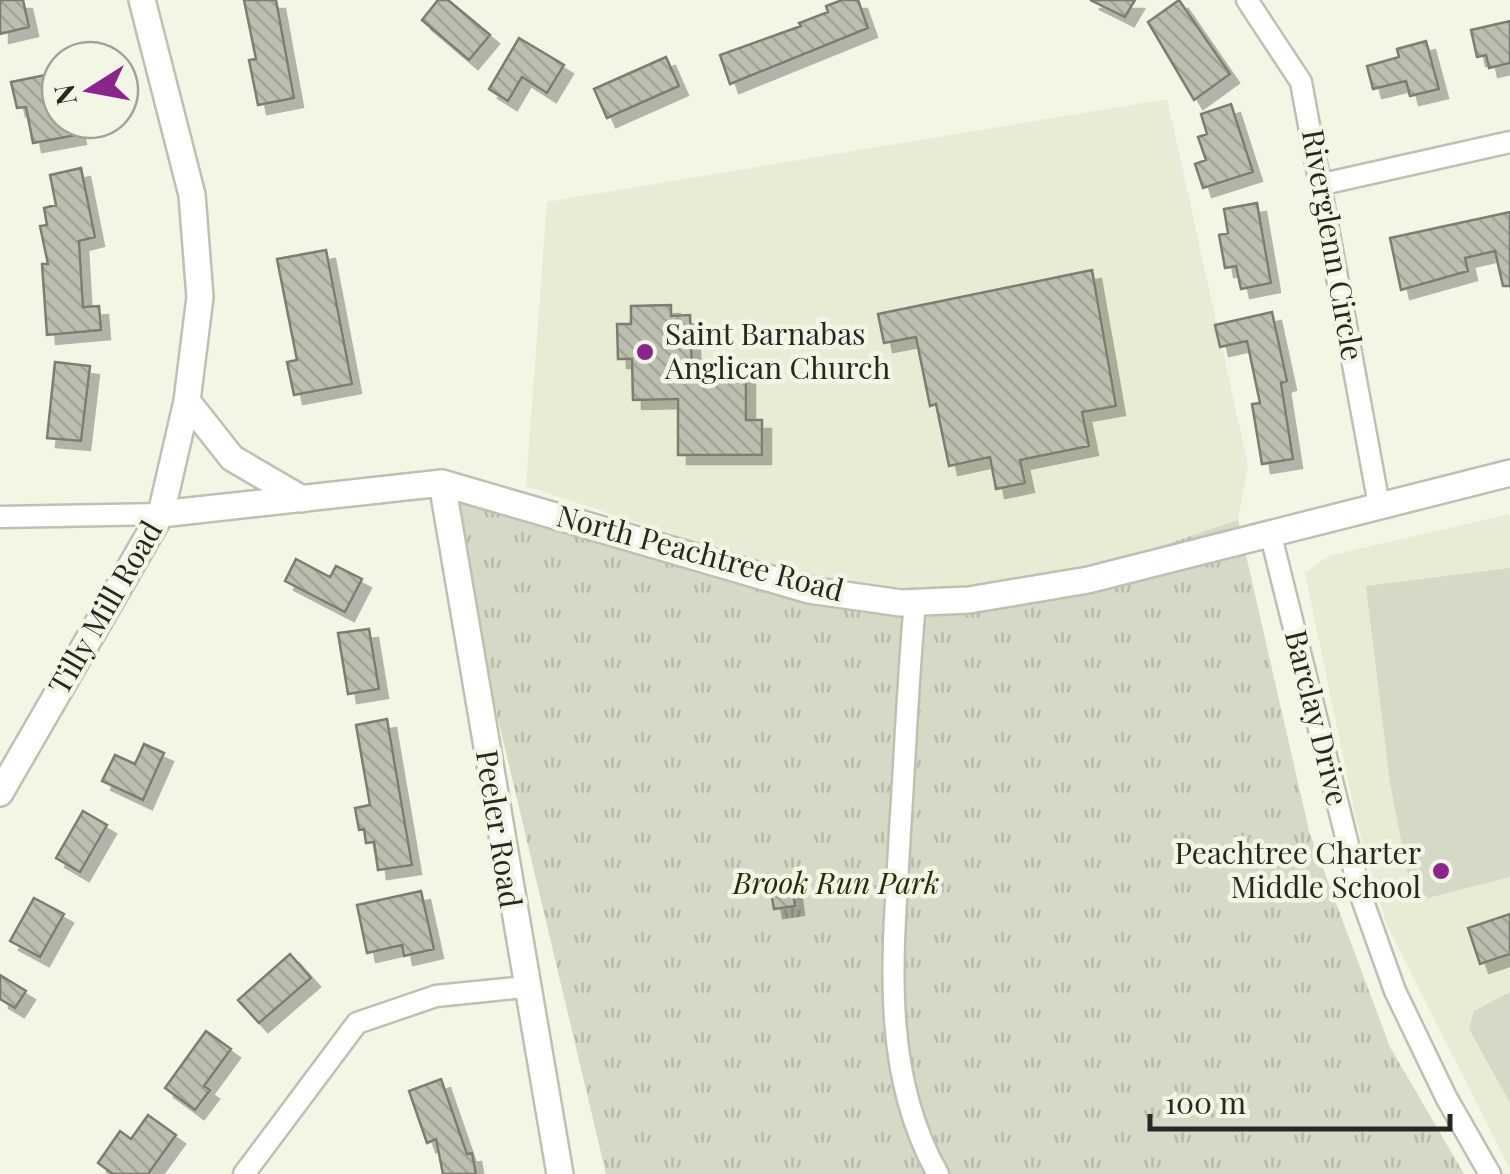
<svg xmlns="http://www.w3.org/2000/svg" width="1510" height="1174" viewBox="0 0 1510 1174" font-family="'Playfair Display',serif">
  <defs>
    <pattern id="park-tufts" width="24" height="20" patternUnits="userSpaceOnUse" patternTransform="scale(2.5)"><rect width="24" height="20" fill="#d4dac5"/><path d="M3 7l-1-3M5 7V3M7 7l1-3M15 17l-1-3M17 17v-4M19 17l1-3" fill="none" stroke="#b6bba9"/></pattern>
    <pattern id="building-back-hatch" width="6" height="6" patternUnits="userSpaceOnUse" patternTransform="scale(2.5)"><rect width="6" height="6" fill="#bbbfaf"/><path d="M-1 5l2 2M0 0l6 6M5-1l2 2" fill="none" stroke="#a1a496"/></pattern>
    <filter id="shadow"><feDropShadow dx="9" dy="9" stdDeviation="0" flood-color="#0004"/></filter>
  </defs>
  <rect width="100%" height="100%" fill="#f2f6e5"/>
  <path fill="#e6edd4" d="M 1167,99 L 1248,465 L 1238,520 L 1218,549 L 1002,600 L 839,589 L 526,486 L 547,202 Z
    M 1510,514 L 1510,1170 L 1386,923 L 1356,819 L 1305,573 L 1328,556 Z"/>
  <path fill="#d4dac5" d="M 1510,568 L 1510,877 L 1428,898 L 1409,880 L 1390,783 L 1366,586 Z
    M 1510,992 L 1510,1103 L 1469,1029 L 1474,1011 Z"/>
  <path fill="url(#park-tufts)" d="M 442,483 L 800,581 L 1002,600 L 1238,520 L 1309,831 L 1390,1047 L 1464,1174 L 606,1174 Z"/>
  <path fill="url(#building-back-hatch)" stroke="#7b7e6f" stroke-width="2.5" filter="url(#shadow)" d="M 0,0 L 23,0 L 29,27 L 0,34 Z
    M 244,0 L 276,0 L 294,98 L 258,105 L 249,60 L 256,59 Z
    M 438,0 L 448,0 L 490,35 L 469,60 L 422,20 Z
    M 842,0 L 858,0 L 868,28 L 730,84 L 720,55 L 801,26 L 799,23 L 828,12 L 826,6 Z
    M 1090,0 L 1135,0 L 1125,17 Z
    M 1179,0 L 1230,74 L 1194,100 L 1148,22 Z
    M 1510,21 L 1510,63 L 1489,68 L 1486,55 L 1477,57 L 1471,30 Z
    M 519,38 L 564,65 L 547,93 L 522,77 L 508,101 L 489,89 Z
    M 1426,41 L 1439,89 L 1410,96 L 1406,81 L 1373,89 L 1367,66 L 1399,57 L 1397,49 Z
    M 666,57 L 679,86 L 607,118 L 594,89 Z
    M 60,72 L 60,120 L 74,120 L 77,135 L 33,143 L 26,107 L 17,108 L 11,82 Z
    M 1231,104 L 1253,172 L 1203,188 L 1195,164 L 1206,160 L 1198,137 L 1207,134 L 1201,114 Z
    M 81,168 L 95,237 L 79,241 L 83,307 L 99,306 L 101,330 L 47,335 L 42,264 L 48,264 L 40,226 L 47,225 L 44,208 L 56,205 L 50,175 Z
    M 1257,203 L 1271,283 L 1241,289 L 1236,266 L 1225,268 L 1219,235 L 1228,233 L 1224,209 Z
    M 1510,212 L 1510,286 L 1503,286 L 1495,251 L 1465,258 L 1468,271 L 1401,290 L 1390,238 Z
    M 326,250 L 352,384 L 294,395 L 287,362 L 297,360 L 277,259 Z
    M 1092,270 L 1116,406 L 1082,412 L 1089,446 L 1020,460 L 1025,483 L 996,489 L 990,457 L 949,466 L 936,404 L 930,406 L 916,337 L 884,343 L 878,314 Z
    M 671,305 L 671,316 L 690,315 L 692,370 L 746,370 L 746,420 L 762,420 L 762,455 L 678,455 L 678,399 L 633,400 L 632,359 L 618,359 L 617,324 L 631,324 L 631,306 Z
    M 1272,312 L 1287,381 L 1281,383 L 1293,459 L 1262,464 L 1252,404 L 1260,403 L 1247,341 L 1220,347 L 1215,325 Z
    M 55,362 L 90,366 L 81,441 L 47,438 Z
    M 296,559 L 330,577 L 336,566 L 362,579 L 345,612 L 285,581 Z
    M 369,629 L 379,689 L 348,694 L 338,633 Z
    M 387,719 L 412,865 L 378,870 L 374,842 L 366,843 L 364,829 L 359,830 L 355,808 L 370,805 L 356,725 Z
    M 144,744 L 164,753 L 143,800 L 102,781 L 115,755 L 135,764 Z
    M 83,811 L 107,825 L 80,872 L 56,858 Z
    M 792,883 L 795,906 L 774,909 L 770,887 Z
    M 421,891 L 434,949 L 404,956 L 402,945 L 367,953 L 357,905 Z
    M 34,898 L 64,914 L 40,957 L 10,941 Z
    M 1510,914 L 1510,954 L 1480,964 L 1468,928 Z
    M 290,954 L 311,978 L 259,1023 L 238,1000 Z
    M 0,975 L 26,991 L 15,1008 L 0,999 Z
    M 206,1031 L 231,1049 L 204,1086 L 210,1090 L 195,1110 L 165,1088 Z
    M 441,1079 L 467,1154 L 472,1153 L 476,1174 L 443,1174 L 436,1139 L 427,1143 L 409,1091 Z
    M 148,1115 L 176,1135 L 148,1174 L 113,1174 L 98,1163 L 120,1131 L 131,1139 Z"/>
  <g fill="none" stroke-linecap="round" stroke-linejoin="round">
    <defs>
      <path id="minor" d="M 1247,0 L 1301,82 L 1379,505
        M 1323,184 L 1510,142
        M 0,517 L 161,514
        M 1270,532 L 1360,893 L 1395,991 L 1446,1097 L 1490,1174
        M 915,602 C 908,678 905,755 900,831 C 894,947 878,1068 938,1174
        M 244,1174 L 357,1023 L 436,996 L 525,987"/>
      <path id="tertiary" d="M 187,401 L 232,458 L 302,499
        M 442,483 L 560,1174
        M 161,514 L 442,483 L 809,590 L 901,603 L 969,600 L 1088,580 L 1510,473
        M 0,793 L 161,514 L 187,401 L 200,297 L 192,195 L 142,0"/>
    </defs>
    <use href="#minor" stroke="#bcc1b0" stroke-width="25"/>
    <use href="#tertiary" stroke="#bcc1b0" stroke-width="30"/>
    <use href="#minor" stroke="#fff" stroke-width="20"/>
    <use href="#tertiary" stroke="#fff" stroke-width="25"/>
  </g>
  <g fill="#8c248b" stroke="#f2f6e5" stroke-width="4">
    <circle cx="645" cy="352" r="10"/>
    <circle cx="1441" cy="871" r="10"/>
  </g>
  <g text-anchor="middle" stroke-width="9" stroke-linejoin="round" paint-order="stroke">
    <g font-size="30" fill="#262821" stroke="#f2f6e5">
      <text transform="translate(1332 245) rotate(80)" y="10">Riverglenn Circle</text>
      <text transform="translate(700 554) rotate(15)" y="10">North Peachtree Road</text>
      <text transform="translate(106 608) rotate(-60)" y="10">Tilly Mill Road</text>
      <text transform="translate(1316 718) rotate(76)" y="10">Barclay Drive</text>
      <text transform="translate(498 829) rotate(81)" y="10">Peeler Road</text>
    </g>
    <g font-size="30" fill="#262821" stroke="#f2f6e5" text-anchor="start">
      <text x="665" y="345">Saint Barnabas<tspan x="665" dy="34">Anglican Church</tspan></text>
      <text x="1421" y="864" text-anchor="end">Peachtree Charter<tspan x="1421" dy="34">Middle School</tspan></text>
    </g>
    <g font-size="30" font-style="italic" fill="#272e06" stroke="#f2f6e5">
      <text x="836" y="894">Brook Run Park</text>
    </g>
  </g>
  <g transform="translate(90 90) rotate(259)"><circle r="48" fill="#f2f6e5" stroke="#a0a497" stroke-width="2.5"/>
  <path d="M0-8L18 38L0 25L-18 38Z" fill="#8c248b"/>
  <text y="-15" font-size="28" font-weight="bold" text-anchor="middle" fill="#262821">N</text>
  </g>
  <path d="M1150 1114v15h300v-15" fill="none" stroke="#262821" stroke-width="5"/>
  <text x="1165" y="1114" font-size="30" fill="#262821" stroke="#f2f6e5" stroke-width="8" paint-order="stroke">100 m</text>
</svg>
